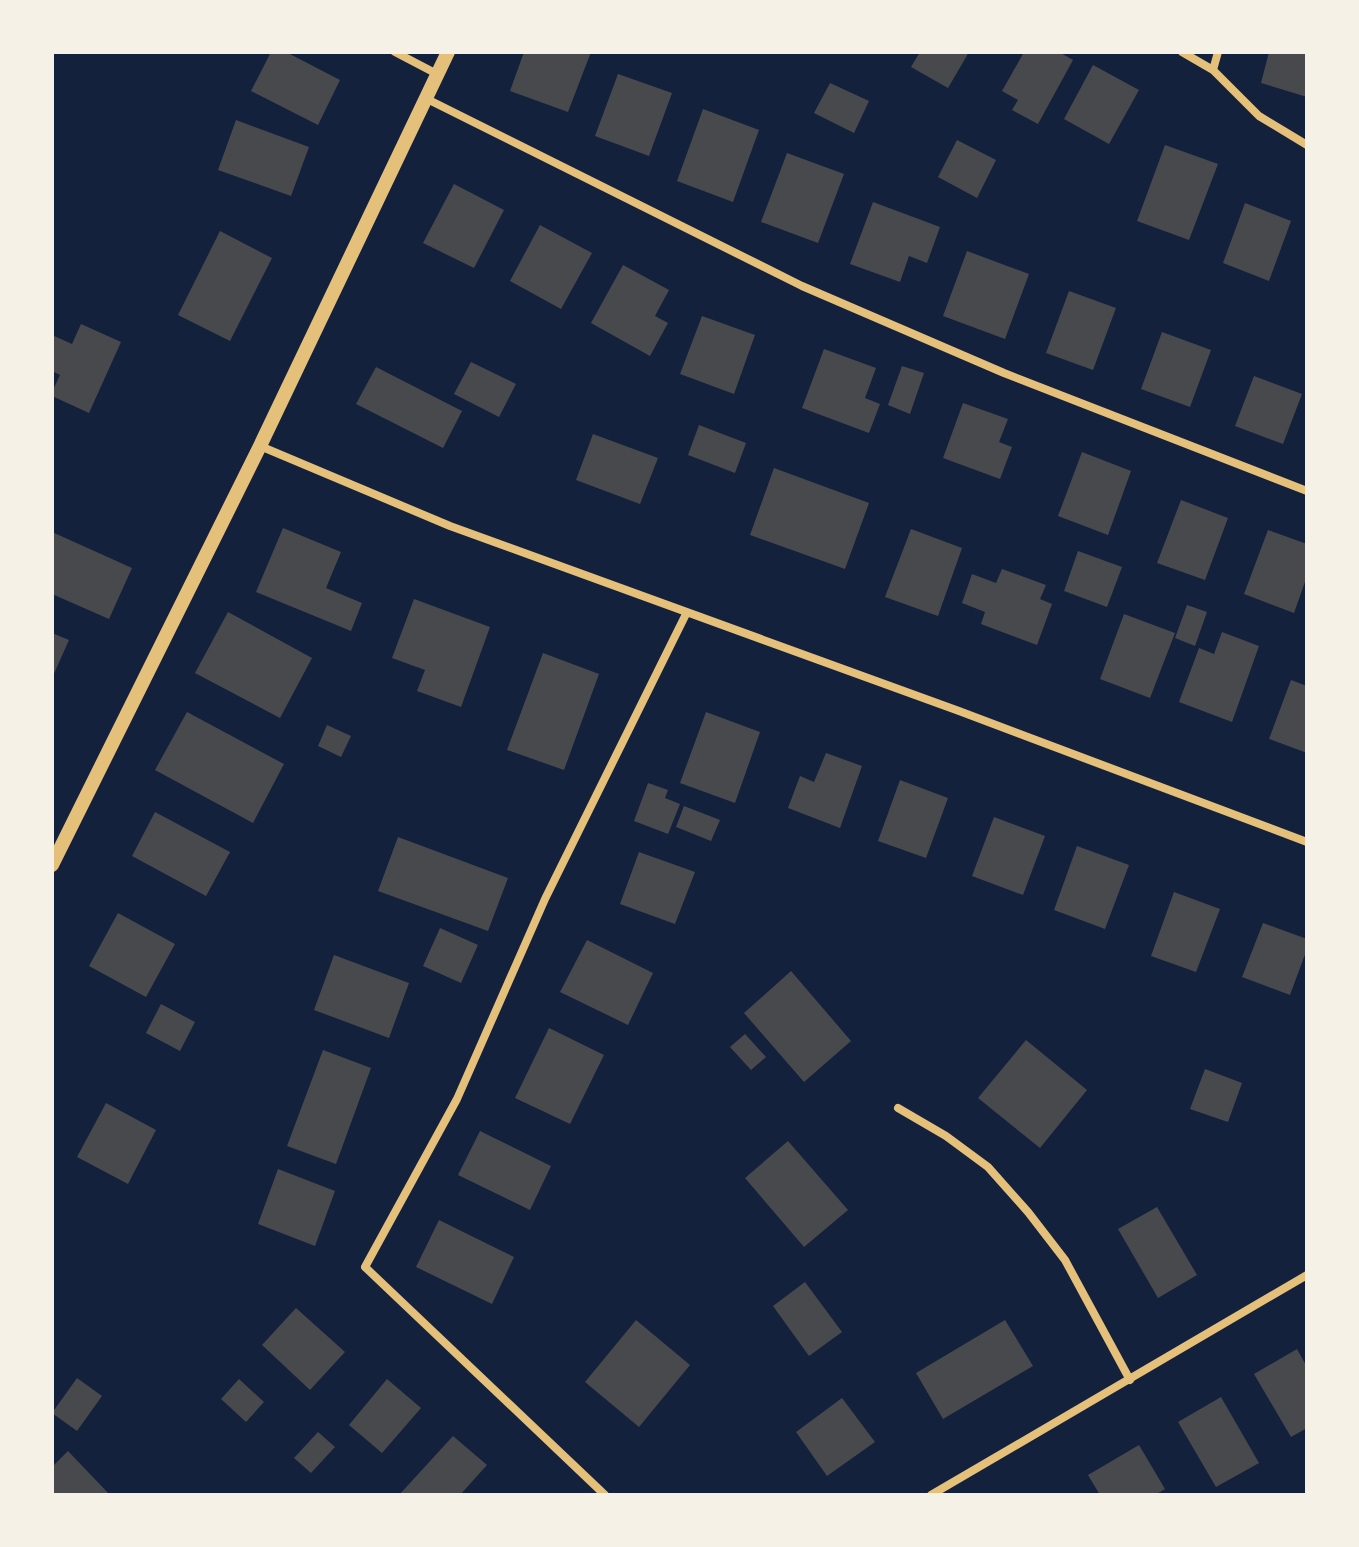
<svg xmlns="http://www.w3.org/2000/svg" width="1359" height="1547" viewBox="0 0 1359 1547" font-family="'Space Grotesk',sans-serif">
  <rect width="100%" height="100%" fill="#14213d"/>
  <path fill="#48494c" d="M 271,52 L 286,52 L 340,80 L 318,125 L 251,91 Z
    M 524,52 L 591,52 L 568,112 L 510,91 Z
    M 920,52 L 969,52 L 948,88 L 911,67 Z
    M 1024,52 L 1059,52 L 1073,60 L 1038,124 L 1012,110 L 1018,100 L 1002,91 Z
    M 1269,52 L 1307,52 L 1307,97 L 1261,83 Z
    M 1093,65 L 1139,90 L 1109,144 L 1064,119 Z
    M 618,74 L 672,93 L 649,156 L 595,136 Z
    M 830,83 L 869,101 L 854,133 L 814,113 Z
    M 703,109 L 759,130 L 733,202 L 677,181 Z
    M 236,120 L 309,147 L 291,196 L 218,170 Z
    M 957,140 L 996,160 L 977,198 L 938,177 Z
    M 1165,145 L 1218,164 L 1189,240 L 1137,221 Z
    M 787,153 L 844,174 L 818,243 L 761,222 Z
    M 454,184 L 504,210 L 474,268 L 423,243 Z
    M 873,202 L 940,227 L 927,263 L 909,256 L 900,282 L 850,264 Z
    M 1245,203 L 1291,221 L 1269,281 L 1223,263 Z
    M 540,225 L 592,253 L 561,309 L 510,281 Z
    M 220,231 L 272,258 L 230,341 L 178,315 Z
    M 967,251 L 1029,274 L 1005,339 L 943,316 Z
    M 623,265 L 669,290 L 655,316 L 668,323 L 650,356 L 591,323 Z
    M 1069,291 L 1116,308 L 1093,370 L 1046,353 Z
    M 702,316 L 755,335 L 734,394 L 680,374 Z
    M 81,324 L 121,342 L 89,413 L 52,396 L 52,392 L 60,375 L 52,371 L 52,335 L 72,344 Z
    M 1162,332 L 1211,350 L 1190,407 L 1141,389 Z
    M 824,349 L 876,368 L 865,398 L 880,404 L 869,433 L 802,408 Z
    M 471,362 L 516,384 L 499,417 L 454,394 Z
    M 902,366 L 924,373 L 910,414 L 888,405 Z
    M 376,367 L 462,411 L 443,448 L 356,404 Z
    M 1254,376 L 1302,394 L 1283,444 L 1235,426 Z
    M 963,403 L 1008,419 L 999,442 L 1012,447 L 1000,479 L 943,458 Z
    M 699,425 L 746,443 L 735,473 L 688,455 Z
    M 593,434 L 658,458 L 640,504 L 576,480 Z
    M 1082,452 L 1131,471 L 1108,535 L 1058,516 Z
    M 774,468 L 869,503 L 845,569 L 750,535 Z
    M 1181,500 L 1228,518 L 1205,580 L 1157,563 Z
    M 283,528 L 341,552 L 326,588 L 362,603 L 351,631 L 256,592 Z
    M 911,529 L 962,548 L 938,616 L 885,597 Z
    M 1268,530 L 1307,544 L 1307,576 L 1294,613 L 1244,594 Z
    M 52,532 L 132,568 L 109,619 L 52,594 Z
    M 1078,551 L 1122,567 L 1107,607 L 1064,591 Z
    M 1002,569 L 1046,585 L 1040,599 L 1052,604 L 1037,645 L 981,624 L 985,612 L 962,603 L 972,574 L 996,583 Z
    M 414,599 L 490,627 L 461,707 L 417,691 L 425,670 L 392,658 Z
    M 1187,605 L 1207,612 L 1195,646 L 1175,638 Z
    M 228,612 L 312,658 L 280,718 L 195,673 Z
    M 1124,614 L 1175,633 L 1150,698 L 1100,679 Z
    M 1222,632 L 1259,646 L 1232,722 L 1179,702 L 1199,648 L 1214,654 Z
    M 52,633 L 69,640 L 52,678 Z
    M 543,653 L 599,674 L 564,770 L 507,750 Z
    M 1291,680 L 1307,686 L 1307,753 L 1269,739 Z
    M 187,712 L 284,764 L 253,823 L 155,770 Z
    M 706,712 L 760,732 L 735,803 L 680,783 Z
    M 327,725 L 351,736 L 341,757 L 318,746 Z
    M 826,753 L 862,766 L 840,828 L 788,808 L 800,776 L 814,782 Z
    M 900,780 L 948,798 L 926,858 L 878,841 Z
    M 648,783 L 668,790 L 665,798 L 680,804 L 668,834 L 634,821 Z
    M 684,806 L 720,820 L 711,841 L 676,827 Z
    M 155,812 L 230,852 L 206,896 L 132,856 Z
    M 994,817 L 1045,836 L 1023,895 L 972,876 Z
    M 398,837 L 508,878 L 488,931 L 378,891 Z
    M 1077,846 L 1129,865 L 1105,929 L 1054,910 Z
    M 639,852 L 695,872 L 675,924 L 620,904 Z
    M 1174,892 L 1220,909 L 1196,972 L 1151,956 Z
    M 118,913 L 175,944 L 146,997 L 89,966 Z
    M 1263,923 L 1307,939 L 1307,949 L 1290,995 L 1242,977 Z
    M 440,928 L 478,945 L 461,983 L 423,966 Z
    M 587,940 L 653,973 L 628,1025 L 560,992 Z
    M 334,955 L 409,983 L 389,1038 L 314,1010 Z
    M 791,971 L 851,1041 L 804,1082 L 744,1013 Z
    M 161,1004 L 195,1022 L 180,1051 L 146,1033 Z
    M 549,1028 L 604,1055 L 570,1124 L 515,1098 Z
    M 745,1034 L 766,1057 L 751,1070 L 730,1047 Z
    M 1026,1040 L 1087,1090 L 1040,1148 L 978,1098 Z
    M 323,1050 L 371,1068 L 336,1164 L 287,1146 Z
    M 1205,1069 L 1242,1083 L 1228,1122 L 1190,1109 Z
    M 106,1103 L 156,1130 L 128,1184 L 77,1157 Z
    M 480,1131 L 551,1166 L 530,1210 L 458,1175 Z
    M 788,1141 L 848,1210 L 804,1247 L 745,1178 Z
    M 278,1169 L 335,1191 L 315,1246 L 258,1224 Z
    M 1157,1207 L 1197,1275 L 1158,1298 L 1118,1229 Z
    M 439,1220 L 514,1257 L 492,1304 L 416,1267 Z
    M 805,1282 L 842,1332 L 809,1356 L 773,1306 Z
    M 296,1308 L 345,1352 L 310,1390 L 262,1345 Z
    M 636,1320 L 690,1365 L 639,1427 L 585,1382 Z
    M 1005,1320 L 1033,1366 L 943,1419 L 916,1373 Z
    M 1297,1349 L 1307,1367 L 1307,1428 L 1291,1437 L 1254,1374 Z
    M 77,1378 L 102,1396 L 77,1431 L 52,1413 Z
    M 239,1379 L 264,1402 L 246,1422 L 221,1399 Z
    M 387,1379 L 421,1408 L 382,1453 L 349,1425 Z
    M 1221,1397 L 1259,1463 L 1216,1487 L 1178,1422 Z
    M 842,1398 L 875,1442 L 827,1476 L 796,1432 Z
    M 318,1432 L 335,1447 L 311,1473 L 294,1458 Z
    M 453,1436 L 487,1465 L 460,1495 L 399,1495 Z
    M 1139,1445 L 1165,1489 L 1155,1495 L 1100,1495 L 1088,1475 Z
    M 68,1451 L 110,1495 L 52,1495 L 52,1467 Z"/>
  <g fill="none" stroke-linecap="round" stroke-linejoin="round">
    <path stroke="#e5c07b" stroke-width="8" d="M 395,52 L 437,74
      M 1182,52 L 1213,70
      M 1218,52 L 1213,70 L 1259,116 L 1307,145
      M 425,98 L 802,286 L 1004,373 L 1307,491
      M 260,446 L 450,526 L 959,711 L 1307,842
      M 898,1108 L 946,1136 L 988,1167 L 1028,1212 L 1065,1260 L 1130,1380
      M 605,1495 L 365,1267 L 457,1099 L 545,899 L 687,612
      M 931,1495 L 1307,1275"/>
    <path stroke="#e5c07b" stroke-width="14" d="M 52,865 L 260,446 L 448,52"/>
  </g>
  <rect width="1359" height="1547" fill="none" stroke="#f6f1e7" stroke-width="108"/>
</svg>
